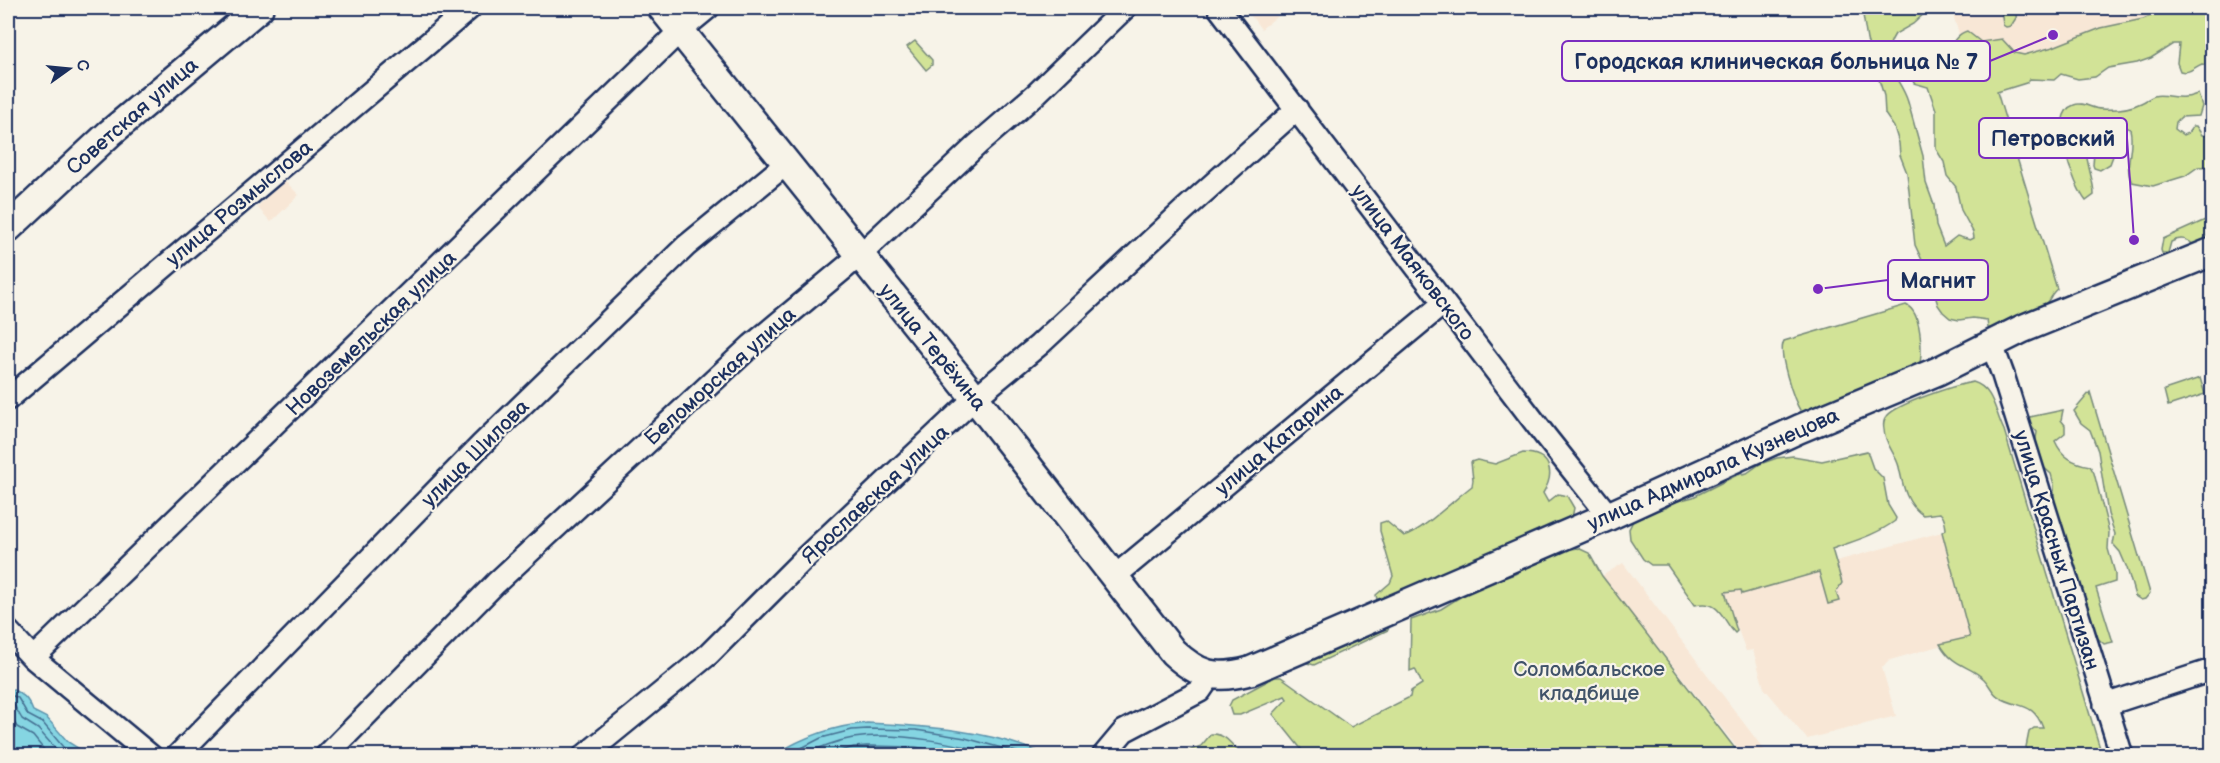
<svg xmlns="http://www.w3.org/2000/svg" width="2220" height="763" viewBox="0 0 2220 763" font-family="'Balsamiq Sans',sans-serif">
  <rect width="100%" height="100%" fill="#f7f3e8"/>
  <filter id="ink" filterUnits="userSpaceOnUse"><feTurbulence type="fractalNoise" baseFrequency=".0167" numOctaves="2"/><feDisplacementMap in="SourceGraphic" scale="12" xChannelSelector="R" yChannelSelector="G"/><feConvolveMatrix kernelMatrix="1 2 1 2 8 2 1 2 1" color-interpolation-filters="sRGB"/></filter>
  <g filter="url(#ink)">
    <path fill="#f8e7d6" d="M 1245,8 L 1288,8 L 1261,29 Z
      M 1951,8 L 2212,8 L 2212,48 L 2194,23 L 1973,81 Z
      M 284,180 L 299,195 L 271,222 L 257,207 Z
      M 1942,532 L 1970,637 L 1890,660 L 1882,668 L 1896,716 L 1807,739 L 1764,688 L 1753,650 L 1746,651 L 1724,592 Z
      M 1623,563 L 1768,755 L 1743,755 L 1602,576 Z"/>
    <path fill="#d2e397" stroke="#76897a" stroke-width="1.5" d="M 1859,8 L 1952,8 L 1928,10 L 1913,24 L 1895,34 C 1876,64 1901,77 1908,102 L 1923,156 L 1926,183 L 1934,205 L 1936,226 L 1944,246 L 1957,236 L 1970,240 L 1974,238 L 1973,232 L 1961,210 L 1956,187 L 1947,176 L 1944,162 L 1936,149 L 1936,110 L 1928,87 L 1914,83 C 1908,72 1898,66 1903,53 C 1916,49 1925,58 1935,65 C 1950,57 1950,36 1967,31 L 1981,42 L 2002,39 L 2015,53 L 2024,55 L 2053,47 L 2101,28 L 2143,19 L 2170,8 L 2210,8 L 2212,10 L 2212,66 L 2202,64 C 2194,67 2190,74 2180,71 L 2177,63 L 2179,44 L 2173,44 L 2151,58 L 2137,63 L 2108,68 L 2095,77 L 2078,79 L 2061,74 L 2054,80 L 2030,79 L 2026,83 L 1997,92 L 2057,289 C 2051,293 2050,301 2044,305 L 1992,329 L 1988,328 L 1987,320 L 1973,318 L 1959,320 L 1950,318 L 1943,312 L 1938,305 L 1928,273 L 1915,245 L 1907,173 L 1900,155 L 1899,143 L 1894,127 L 1885,114 L 1884,96 L 1867,40 L 1863,15 Z
      M 2001,8 L 2017,8 L 2016,18 L 2011,26 L 2006,27 L 2003,25 Z
      M 915,41 L 932,60 L 932,65 L 926,70 L 907,47 Z
      M 2198,94 L 2202,106 L 2199,116 L 2181,117 L 2176,122 L 2175,129 L 2183,135 L 2188,133 L 2193,126 L 2196,126 L 2202,135 L 2208,136 L 2212,145 L 2212,166 L 2198,167 L 2185,176 L 2153,186 L 2132,182 C 2123,166 2135,147 2130,129 L 2125,127 L 2110,133 L 2108,139 L 2113,156 L 2110,164 L 2100,170 L 2094,168 L 2093,165 L 2095,140 L 2093,133 L 2090,131 C 2079,151 2094,175 2094,195 L 2086,201 C 2074,186 2046,114 2074,105 C 2083,101 2092,109 2101,109 C 2114,110 2129,109 2141,103 C 2146,101 2149,98 2154,96 C 2163,93 2175,99 2185,97 C 2190,97 2193,95 2198,94 Z
      M 2212,217 L 2212,249 L 2195,248 C 2190,238 2180,237 2171,242 L 2168,253 L 2162,253 L 2161,250 L 2163,239 Z
      M 1906,305 C 1922,312 1922,350 1920,364 L 1804,414 L 1801,412 C 1794,401 1777,352 1784,341 Z
      M 2200,378 L 2205,394 L 2168,406 L 2164,390 Z
      M 1973,382 C 1994,388 1995,413 2004,430 L 2102,755 L 2028,755 L 2026,747 L 2029,732 L 2034,728 L 2043,728 C 2033,701 2019,709 1999,697 C 1992,693 1990,685 1984,679 C 1968,664 1954,668 1940,644 L 1970,637 L 1942,532 L 1946,529 C 1945,523 1945,517 1940,513 L 1923,515 C 1906,504 1903,486 1899,467 C 1896,454 1884,443 1884,429 C 1883,424 1884,419 1887,416 C 1898,403 1956,385 1973,382 Z
      M 2090,392 L 2150,593 L 2145,599 L 2141,600 L 2135,596 L 2127,568 L 2120,552 L 2113,544 L 2115,534 L 2108,514 L 2098,451 L 2090,430 L 2081,423 L 2074,411 Z
      M 2063,410 L 2061,420 L 2065,425 L 2065,433 L 2055,441 C 2062,457 2073,463 2090,466 L 2094,473 L 2109,532 L 2108,549 L 2115,573 L 2115,582 L 2096,588 L 2113,642 L 2104,644 L 2091,632 L 2083,593 L 2055,520 L 2054,485 L 2051,474 L 2040,464 L 2035,445 L 2037,432 L 2025,418 Z
      M 1867,451 L 1873,468 L 1883,478 L 1888,505 L 1896,518 L 1895,521 C 1876,535 1854,541 1832,549 L 1842,583 L 1836,592 L 1839,601 L 1828,604 L 1819,572 L 1742,594 L 1741,590 L 1725,592 L 1737,631 L 1735,633 C 1722,620 1721,599 1695,605 L 1667,565 L 1651,565 L 1643,559 L 1630,539 L 1629,529 L 1633,521 L 1653,511 L 1666,508 L 1674,502 L 1693,497 L 1737,475 L 1747,473 L 1760,464 L 1777,458 L 1793,456 L 1822,461 Z
      M 1523,453 C 1550,453 1556,472 1543,493 L 1548,502 L 1558,494 L 1567,496 L 1574,508 L 1572,518 L 1524,540 L 1514,541 L 1509,546 L 1378,604 L 1376,595 L 1390,583 L 1393,576 L 1380,531 L 1380,523 L 1386,521 L 1404,536 C 1421,532 1456,498 1472,486 L 1473,480 L 1471,462 L 1477,460 L 1495,464 Z
      M 1578,548 L 1589,553 L 1602,576 L 1740,755 L 1306,755 L 1273,714 L 1287,699 L 1285,696 L 1240,715 L 1232,715 L 1229,706 L 1232,700 L 1275,677 L 1281,677 L 1351,727 L 1410,697 L 1411,691 L 1422,684 L 1415,669 L 1410,671 L 1411,620 L 1441,609 L 1476,587 L 1515,574 L 1539,560 L 1565,550 Z
      M 1390,623 L 1388,630 L 1314,665 L 1304,662 Z
      M 1211,734 C 1226,733 1232,746 1242,755 L 1179,755 L 1201,746 Z"/>
    <path fill="#85d5e2" stroke="#5b93ad" stroke-width="1.5" d="M 8,687 C 22,695 26,694 33,711 L 47,718 L 68,742 L 89,755 L 8,755 Z
      M 867,723 C 926,726 991,730 1045,755 L 774,755 C 803,737 833,726 867,723 Z"/>
    <g fill="none" stroke-linecap="round" stroke-linejoin="round">
      <path stroke="#457193" stroke-width="1.5" d="M 8,694 L 18,698 L 28,715 L 43,723 L 63,747 L 75,756
        M 8,702 L 14,705 L 22,719 L 38,729 L 62,756
        M 8,712 L 17,727 L 33,736 L 49,756
        M 786,756 L 821,738 L 852,730 L 867,729 L 916,730 L 965,738 L 1031,756
        M 801,756 C 818,748 835,741 853,738 C 900,731 958,744 1004,756
        M 823,756 L 854,747 L 867,746 L 915,747 L 967,756"/>
      <defs>
        <path id="minor" d="M 1219,8 L 1546,437 L 1609,516
          M 1992,345 L 2003,375 L 2122,756
          M 8,399 L 470,8
          M 1114,577 L 1444,303
          M 8,631 L 33,658 L 151,756
          M 33,658 L 680,31 L 708,8
          M 2105,705 L 2212,670
          M 177,756 L 481,445 L 686,246 L 786,164
          M 326,756 L 496,583 L 752,345 L 859,256 L 978,144 L 1036,94 L 1125,8
          M 584,756 L 709,654 L 806,557 L 975,398 L 1039,345 L 1185,209 L 1297,109
          M 1103,756 L 1124,731 L 1200,691 L 1211,675"/>
        <path id="major" d="M 662,8 L 975,398 L 1173,652 C 1199,676 1215,680 1250,671 L 1609,516 L 1799,429 L 1938,371 L 2022,329 L 2212,252
          M 8,228 L 110,133 L 259,8"/>
      </defs>
      <use href="#minor" stroke="#1b2f5e" stroke-width="26"/>
      <use href="#major" stroke="#1b2f5e" stroke-width="32"/>
      <use href="#minor" stroke="#f7f3e8" stroke-width="21"/>
      <use href="#major" stroke="#f7f3e8" stroke-width="27"/>
    </g>
  </g>
  <g text-anchor="middle" stroke-width="4.5" stroke-linejoin="round" paint-order="stroke">
    <g font-size="21" fill="#1b2f5e" stroke="#f7f3e8">
      <text transform="translate(132 116) rotate(-41)" y="7">Советская улица</text>
      <text transform="translate(239 203) rotate(-40)" y="7">улица Розмыслова</text>
      <text transform="translate(1413 262) rotate(53)" y="7">улица Маяковского</text>
      <text transform="translate(371 333) rotate(-44)" y="7">Новоземельская улица</text>
      <text transform="translate(933 347) rotate(51)" y="7">улица Терёхина</text>
      <text transform="translate(720 376) rotate(-42)" y="7">Беломорская улица</text>
      <text transform="translate(1279 440) rotate(-40)" y="7">улица Катарина</text>
      <text transform="translate(475 453) rotate(-45)" y="7">улица Шилова</text>
      <text transform="translate(1713 469) rotate(-24)" y="7">улица Адмирала Кузнецова</text>
      <text transform="translate(875 494) rotate(-43)" y="7">Ярославская улица</text>
      <text transform="translate(2057 550) rotate(73)" y="7">улица Красных Партизан</text>
    </g>
    <g font-size="21" fill="#405369" stroke="#f7f3e8">
      <text x="1589" y="676">Соломбальское<tspan x="1589" dy="24">кладбище</tspan></text>
    </g>
  </g>
  <path fill="none" stroke="#7b2cbf" stroke-width="2" d="M2053 35L1990 61M2134 240L2127 138M1818 289L1888 280"/>
  <g fill="#7b2cbf" stroke="#f7f3e8" stroke-width="2">
    <circle cx="2053" cy="35" r="6"/>
    <circle cx="2134" cy="240" r="6"/>
    <circle cx="1818" cy="289" r="6"/>
  </g>
  <g fill="#f7f3e8" stroke="#7b2cbf" stroke-width="2">
    <rect x="1562" y="41" width="428" height="40" rx="6"/>
    <rect x="1979" y="118" width="148" height="40" rx="6"/>
    <rect x="1888" y="260" width="100" height="40" rx="6"/>
  </g>
  <g font-size="22" text-anchor="middle" font-weight="bold" fill="#1b2f5e">
    <text x="1776" y="69">Городская клиническая больница № 7</text>
    <text x="2053" y="146">Петровский</text>
    <text x="1938" y="288">Магнит</text>
  </g>
  <rect width="2220" height="763" fill="none" stroke="#f7f3e8" stroke-width="30"/>
  <rect x="15" y="15" width="2190" height="733" fill="none" stroke="#1b2f5e" stroke-width="2" filter="url(#ink)"/>
  <g transform="translate(69 69) rotate(75)" stroke="#f7f3e8" stroke-width="4.5" paint-order="stroke">
  <path d="M0-4.5L10 22L0 15L-10 22Z" fill="#1b2f5e"/>
  <text y="-9" font-size="16" font-weight="bold" text-anchor="middle" fill="#1b2f5e">С</text>
  </g>
</svg>
